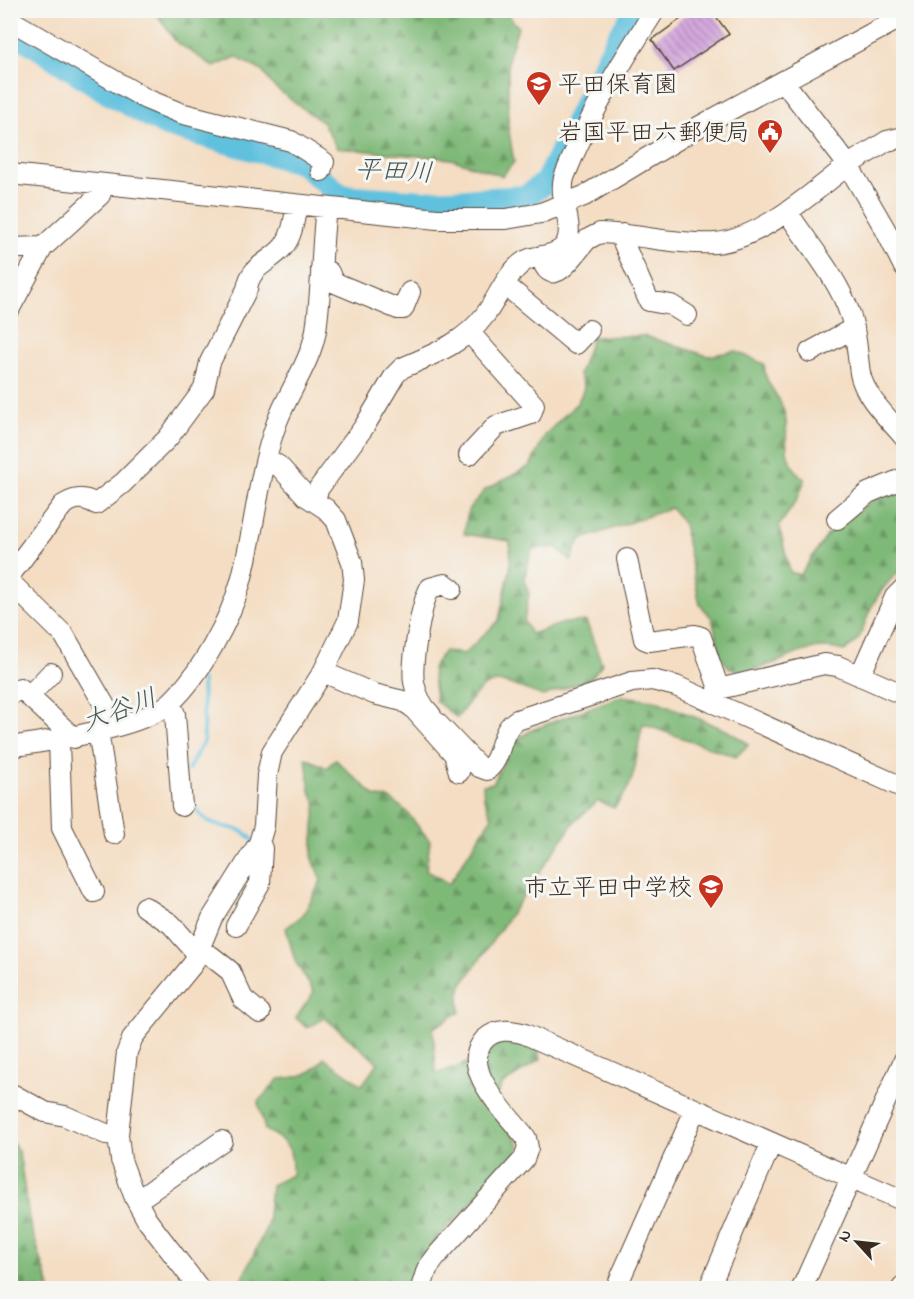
<svg xmlns="http://www.w3.org/2000/svg" width="914" height="1299" viewBox="0 0 914 1299" font-family="'Indie Flower','Klee One',sans-serif">
  <defs>
    <pattern id="forest-firs" width="22" height="20" patternUnits="userSpaceOnUse" patternTransform="scale(1.5)"><rect width="22" height="20" fill="#7fb978"/><path d="M5 1l3.5 6h-7zM16 11l3.5 6h-7z" fill="#699762"/></pattern>
    <pattern id="building-back-hatch" width="6" height="6" patternUnits="userSpaceOnUse" patternTransform="scale(1.5)"><rect width="6" height="6" fill="#d2a4dc"/><path d="M-1 5l2 2M0 0l6 6M5-1l2 2" fill="none" stroke="#ac86b2"/></pattern>
  </defs>
  <rect width="100%" height="100%" fill="#f6f6f2"/>
  <filter id="ink" filterUnits="userSpaceOnUse"><feTurbulence type="fractalNoise" baseFrequency=".0167" numOctaves="2"/><feDisplacementMap in="SourceGraphic" scale="12" xChannelSelector="R" yChannelSelector="G"/><feConvolveMatrix kernelMatrix="1 2 1 2 8 2 1 2 1" color-interpolation-filters="sRGB"/></filter>
  <filter id="wash" filterUnits="userSpaceOnUse"><feTurbulence type="fractalNoise" baseFrequency=".008" numOctaves="4" result="noise"/><feDisplacementMap in="SourceGraphic" scale="24" xChannelSelector="R" yChannelSelector="G"/><feGaussianBlur stdDeviation="1.35" result="paint"/><feColorMatrix in="noise" values="0 0 0 0 0 0 0 0 0 0 0 0 0 0 0 0 0 1.4 0 .05"/><feComposite in="paint" operator="in"/></filter>
  <g filter="url(#wash)">
    <rect width="100%" height="100%" fill="#f4ddc2"/>
    <path fill="url(#forest-firs)" stroke="#5d724b" stroke-width="1.5" d="M 155,11 L 505,11 L 518,27 L 508,59 L 508,125 L 514,162 L 502,176 L 451,159 L 337,148 L 323,123 L 274,87 L 262,71 L 236,57 L 214,67 L 175,41 Z
      M 645,336 L 708,356 L 735,351 L 764,364 C 766,388 774,387 782,406 C 794,433 774,453 805,480 L 797,500 L 779,526 L 790,572 L 800,575 L 831,530 L 876,498 L 903,490 L 903,568 C 890,579 879,592 871,608 C 862,627 864,640 844,651 C 806,639 782,666 748,671 C 742,672 735,669 729,668 L 721,656 L 712,618 L 700,605 L 683,523 L 671,508 L 580,540 L 571,561 L 556,547 L 532,549 L 524,579 L 529,594 L 524,621 L 531,634 L 564,623 L 586,621 L 602,664 L 590,679 L 543,696 C 492,677 490,672 457,718 L 436,701 L 432,668 L 444,651 L 464,654 L 499,620 L 510,569 L 510,541 L 464,534 L 468,510 L 485,490 L 530,466 L 546,434 L 578,402 L 584,388 L 579,374 L 592,337 Z
      M 621,696 L 654,700 L 726,730 L 749,744 L 736,757 L 643,724 C 633,760 641,776 614,808 L 598,801 L 574,822 L 462,985 L 459,998 L 460,1012 L 433,1028 L 436,1073 C 452,1070 467,1064 481,1056 C 490,1051 490,1045 504,1039 L 538,1049 L 541,1059 L 503,1084 L 492,1102 L 520,1146 L 508,1169 L 449,1225 L 419,1261 L 410,1288 L 238,1288 L 267,1226 L 271,1185 L 292,1175 C 293,1148 289,1142 265,1130 L 258,1102 L 279,1079 C 299,1077 312,1076 324,1058 L 362,1085 L 378,1063 L 325,1018 L 307,1028 L 296,1018 L 314,992 L 295,961 L 286,928 L 303,915 L 321,881 L 312,856 L 316,803 L 310,791 L 306,758 L 327,768 L 335,759 L 376,797 L 389,798 L 405,810 L 430,841 L 426,870 L 449,884 L 492,817 L 484,799 L 483,785 L 493,783 L 514,741 L 532,730 Z
      M 14,1144 L 19,1153 L 30,1224 L 50,1288 L 11,1288 L 10,1146 Z"/>
    <g fill="none" stroke-linecap="round" stroke-linejoin="round">
      <path stroke="#60c1de" stroke-width="4" d="M 188,770 L 204,741 L 202,680
        M 189,795 C 208,841 231,816 253,840"/>
      <path stroke="#60c1de" stroke-width="24" d="M 16,33 L 107,92 L 166,125 L 303,163 L 341,196 L 424,202 L 474,200 L 526,197 L 546,182 L 617,40 L 636,10"/>
    </g>
    <g id="blocks">
      <path fill="url(#building-back-hatch)" d="M 693,10 L 711,10 L 729,34 L 674,71 L 652,40 Z"/>
    </g>
  </g>
  <g filter="url(#ink)">
    <use href="#blocks" fill-opacity="0" stroke="#574537" stroke-width="1.5"/>
    <g fill="none" stroke-linecap="round" stroke-linejoin="round">
      <defs>
        <path id="minor" d="M 10,20 L 146,99 L 180,113 L 291,141 L 324,162 L 321,171
          M 784,82 L 848,165 L 887,141 L 904,137
          M 10,174 L 437,219 L 506,219 L 541,213 L 584,196 L 700,126 L 904,16
          M 788,213 C 809,245 838,278 850,314 C 857,334 857,353 860,373 C 864,396 889,419 904,437
          M 623,234 L 623,242 L 649,301 L 671,305 L 687,315
          M 10,248 L 43,247
          M 541,256 C 551,296 576,251 587,240 C 591,237 596,235 600,233 C 638,234 676,245 715,243 C 759,240 814,192 848,165 L 885,229 L 904,267
          M 321,269 L 329,272 L 333,282 L 398,309 L 403,309 L 410,292
          M 504,284 L 576,344 L 589,330
          M 10,308 L 43,247 L 100,195 L 104,184
          M 810,352 L 854,328
          M 469,455 L 496,426 L 531,414 L 534,405 L 470,333
          M 314,501 L 319,488 L 364,427 L 395,375 L 402,368 C 434,354 464,343 485,315 C 498,298 505,276 522,263 C 534,253 555,259 564,246 C 578,229 556,197 565,175 C 588,117 621,63 655,10
          M 837,519 L 868,493 L 904,478
          M 627,559 L 644,639 L 649,641 L 695,635 L 701,637 L 719,689 L 713,703
          M 10,575 L 63,505 C 76,497 83,497 96,504 L 123,483 L 168,438 L 204,389 L 210,362 L 247,289 C 250,265 270,263 284,246 C 293,234 294,219 297,205
          M 10,582 L 64,635 L 116,725
          M 323,672 L 374,694 L 403,701 L 412,707 L 454,754 L 459,772
          M 860,676 L 895,597 L 904,588
          M 719,689 L 824,664 L 838,666 L 904,695
          M 10,695 L 20,688 L 74,738
          M 29,696 L 51,673
          M 170,703 L 175,714 L 182,806
          M 431,715 C 422,706 416,694 414,682 C 411,664 421,603 430,588 L 445,584 L 452,589
          M 435,721 L 479,767 L 487,770 C 504,757 498,731 517,720 L 632,682 L 652,680 L 676,686 L 904,788
          M 98,730 L 114,834
          M 59,741 L 62,828 L 94,892
          M 10,747 C 49,741 143,728 171,702 C 200,675 230,620 241,581 C 255,529 258,473 277,422 C 288,392 311,362 316,330 C 322,290 321,248 326,208
          M 145,907 L 171,924 L 193,949 L 211,956 L 230,971 L 243,999 L 260,1013
          M 236,926 L 260,883 L 262,848
          M 10,1093 L 45,1112 L 65,1116 L 106,1134 L 118,1135
          M 135,1198 L 145,1195 L 222,1141
          M 199,1288 L 147,1220 L 135,1198 L 121,1160 L 118,1135 L 127,1052 L 133,1037 L 193,964 L 212,918 L 259,843 L 264,826 L 267,775 L 272,752 L 323,672 L 348,621 L 354,580 L 352,562 L 336,520 L 326,509 L 306,496 L 279,466 L 266,458
          M 421,1288 L 427,1269 L 439,1253 L 524,1159 L 528,1148 L 526,1138 C 508,1114 457,1068 485,1039 C 497,1028 511,1030 525,1034 L 904,1201
          M 616,1288 L 695,1110
          M 709,1288 L 771,1144
          M 802,1288 L 904,1060
          M 902,1288 L 904,1286"/>
      </defs>
      <use href="#minor" stroke="#574537" stroke-width="22"/>
      <use href="#minor" stroke="#fff" stroke-width="20"/>
    </g>
  </g>
  <defs>
    <symbol id="school-pin" viewBox="-11 -11 22 30"><path d="M0 17L-7.5 6A9.5 9.5 0 1 1 7.5 6Z" fill="#c8321e" stroke="#f6f6f2"/><path d="M0-5L7-2L0 1L-7-2ZM-4 1L0 2.5L4 1V4Q0 6-4 4Z" fill="#fff"/></symbol>
    <symbol id="civic-pin" viewBox="-11 -11 22 30"><path d="M0 17L-7.5 6A9.5 9.5 0 1 1 7.5 6Z" fill="#c8321e" stroke="#f6f6f2"/><path d="M-.6-6.5H3V-4.5H.6V-3L4-1V1h2V6H-6V1h2V-1L-.6-3ZM-1.2 2.5V6h2.4V2.5Z" fill="#fff"/></symbol>
  </defs>
  <g fill-rule="evenodd">
    <use href="#school-pin" x="524" y="69" width="30" height="40"/>
    <use href="#civic-pin" x="755" y="117" width="30" height="40"/>
    <use href="#school-pin" x="696" y="872" width="30" height="40"/>
  </g>
  <g text-anchor="middle" stroke-width="6" stroke-linejoin="round" paint-order="stroke">
    <g font-size="24" fill="#3b2a1e" stroke="#f6f6f2" text-anchor="end">
      <text x="558" y="92" text-anchor="start">平田保育園</text>
      <text x="750" y="140">岩国平田六郵便局</text>
      <text x="692" y="895">市立平田中学校</text>
    </g>
    <g font-size="26" font-style="italic" fill="#465758" stroke="#f6f6f2">
      <text transform="translate(394 170) rotate(3)" y="9">平田川</text>
      <text transform="translate(119 709) rotate(-20)" y="9">大谷川</text>
    </g>
  </g>
  <rect width="914" height="1299" fill="none" stroke="#f6f6f2" stroke-width="36"/>
  <g transform="translate(857 1242) rotate(297)" stroke="#f6f6f2" stroke-width="4.5" paint-order="stroke">
  <path d="M0-4.5L10 22L0 15L-10 22Z" fill="#3b2a1e"/>
  <text y="-9" font-size="16" font-weight="bold" text-anchor="middle" fill="#3b2a1e">N</text>
  </g>
</svg>
